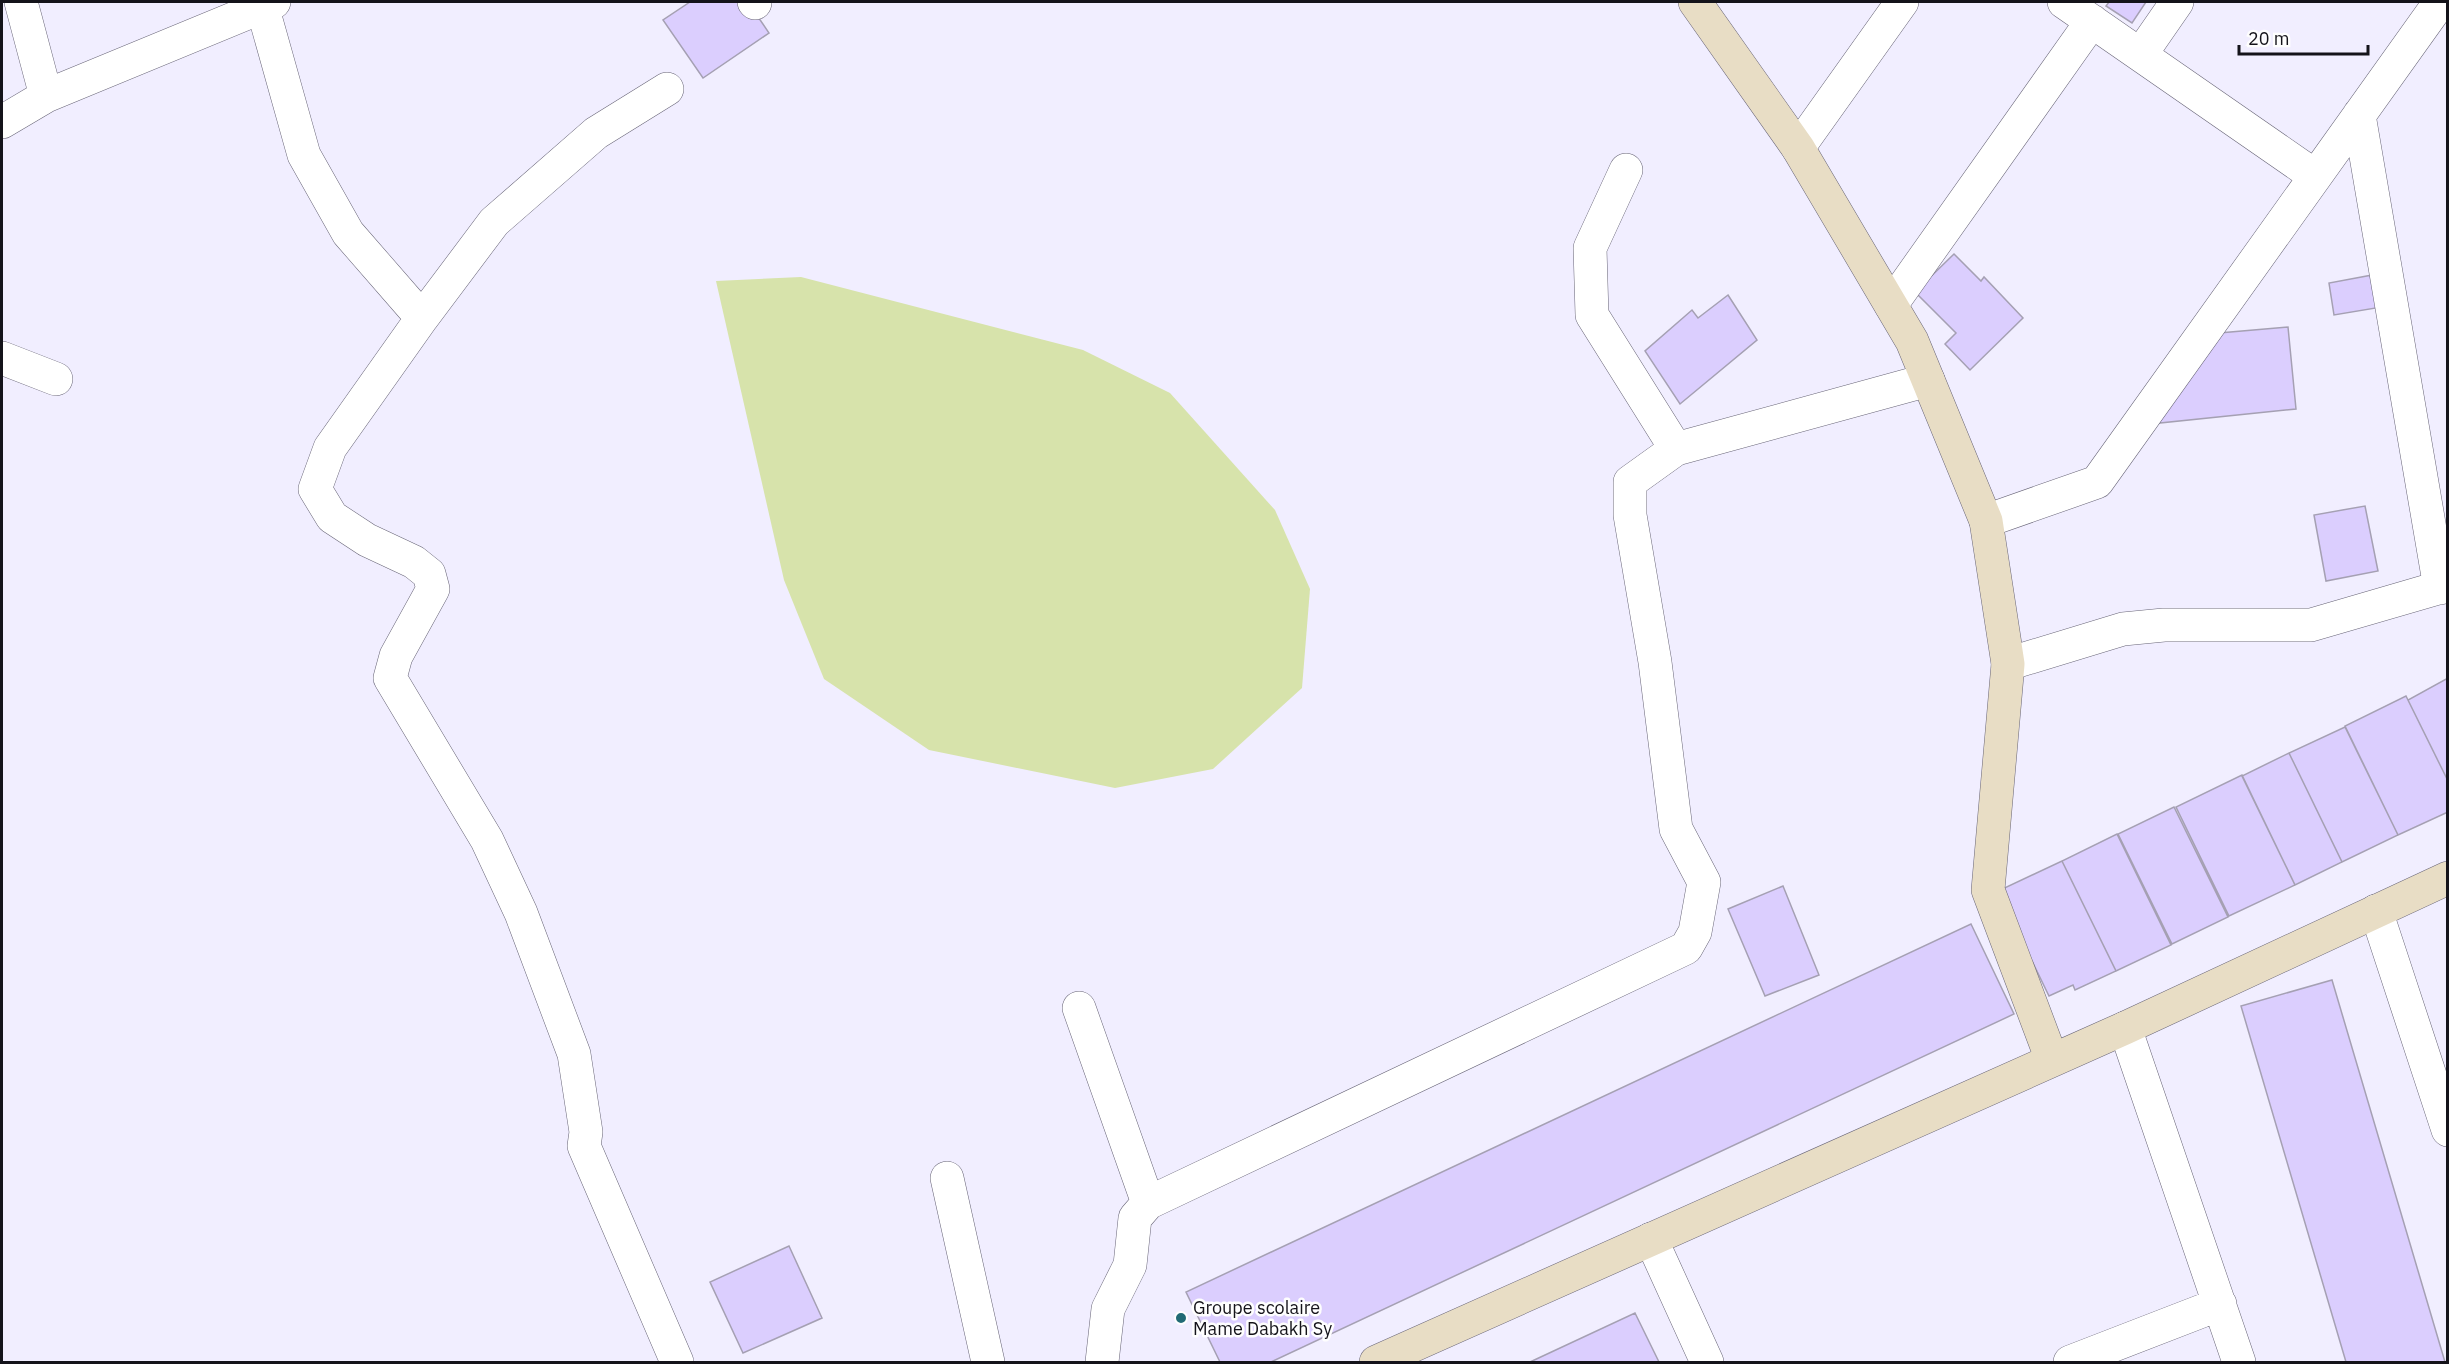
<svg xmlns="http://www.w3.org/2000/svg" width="2449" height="1364" viewBox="0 0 2449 1364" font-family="'IBM Plex Sans',sans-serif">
  <rect width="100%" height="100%" fill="#f1eeff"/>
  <path fill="#d7e3ab" d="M 801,277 L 1083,350 L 1170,393 L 1275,510 L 1310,589 L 1302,688 L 1213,769 L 1115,788 L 929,750 L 824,679 L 784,580 L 716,281 Z"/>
  <path fill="#dbcefe" stroke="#a5a0b3" stroke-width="1.5" d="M 690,2 L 748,2 L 769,33 L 703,78 L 663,20 Z
    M 2109,2 L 2146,2 L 2132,23 L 2106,6 Z
    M 1954,254 L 1981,281 L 1984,277 L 2023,318 L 1970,370 L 1945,344 L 1956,333 L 1915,292 Z
    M 2383,273 L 2388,306 L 2334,315 L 2329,283 Z
    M 1728,295 L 1757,340 L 1680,404 L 1645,351 L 1692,310 L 1698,318 Z
    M 2288,327 L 2296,409 L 2150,424 L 2219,333 Z
    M 2365,506 L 2378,571 L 2326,581 L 2314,515 Z
    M 2448,678 L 2448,781 L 2408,700 Z
    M 2406,696 L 2448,781 L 2448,812 L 2398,835 L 2345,726 Z
    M 2345,727 L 2398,835 L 2342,862 L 2289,753 Z
    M 2289,753 L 2342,862 L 2295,885 L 2242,776 Z
    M 2242,775 L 2295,885 L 2229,916 L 2176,807 Z
    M 2174,807 L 2228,917 L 2172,944 L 2118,834 Z
    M 2117,834 L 2171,945 L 2116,971 L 2062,861 Z
    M 2062,861 L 2116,971 L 2075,990 L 2073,985 L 2049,996 L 1998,891 Z
    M 1783,886 L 1819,975 L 1765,996 L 1728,909 Z
    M 1971,924 L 2014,1014 L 1271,1362 L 1220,1362 L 1186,1292 Z
    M 2332,980 L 2445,1362 L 2346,1362 L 2241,1006 Z
    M 789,1246 L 822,1318 L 743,1353 L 710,1282 Z
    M 1635,1313 L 1659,1362 L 1530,1362 Z"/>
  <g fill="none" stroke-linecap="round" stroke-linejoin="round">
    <defs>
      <path id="street" d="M 21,2 L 46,96
        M 261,2 L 304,155 L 348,233 L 422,318
        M 754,2 L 755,3
        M 2064,2 L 2315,176
        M 2141,54 L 2177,2
        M 667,89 L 596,133 L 494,222 L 422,318 L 330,448 L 315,489 L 332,517 L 367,540 L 414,562 L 429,574 L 433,589 L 396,656 L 390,678 L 487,840 L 521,913 L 574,1054 L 586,1132 L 584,1146 L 677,1362
        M 2359,115 L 2440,588
        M 2,122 L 46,96 L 274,2
        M 1798,148 L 1902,2
        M 1626,170 L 1590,248 L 1592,315 L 1676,449
        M 1891,305 L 2092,21
        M 2,358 L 56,379
        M 1986,521 L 2097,482 L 2440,2
        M 2008,664 L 2123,629 L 2164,625 L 2311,625 L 2448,585
        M 2376,911 L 2448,1130
        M 1079,1008 L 1148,1203
        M 2125,1028 L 2239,1362
        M 947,1178 L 988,1362
        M 1651,1239 L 1707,1362
        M 1102,1362 L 1108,1309 L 1130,1265 L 1135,1218 L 1148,1203 L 1686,948 L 1695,932 L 1704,882 L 1676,829 L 1655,662 L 1630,515 L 1630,482 L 1676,449 L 1928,380
        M 2070,1362 L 2220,1304"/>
      <path id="secondary" d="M 1695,2 L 1798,148 L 1912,341 L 1986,521 L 2008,664 L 1988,890 L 2052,1060
        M 1376,1362 L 2125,1028 L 2448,878"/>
    </defs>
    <use href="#street" stroke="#686577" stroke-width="34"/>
    <use href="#secondary" stroke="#686577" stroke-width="34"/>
    <use href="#street" stroke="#fff" stroke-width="33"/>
    <use href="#secondary" stroke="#e8ddc5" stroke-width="33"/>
  </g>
  <circle fill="#216a75" stroke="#fefefe" stroke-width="2" cx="1181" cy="1318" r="6"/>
  <g text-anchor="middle" stroke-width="5" stroke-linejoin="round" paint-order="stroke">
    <g font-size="18" fill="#14131a" stroke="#fefefe" text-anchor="start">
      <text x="1193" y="1314">Groupe scolaire<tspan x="1193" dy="21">Mame Dabakh Sy</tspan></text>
    </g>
  </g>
  <rect width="2449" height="1364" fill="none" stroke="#14131a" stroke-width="6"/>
  <path d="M2239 45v9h129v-9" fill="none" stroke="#14131a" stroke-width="3"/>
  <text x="2248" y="45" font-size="18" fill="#14131a" stroke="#fefefe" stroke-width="4.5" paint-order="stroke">20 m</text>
</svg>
